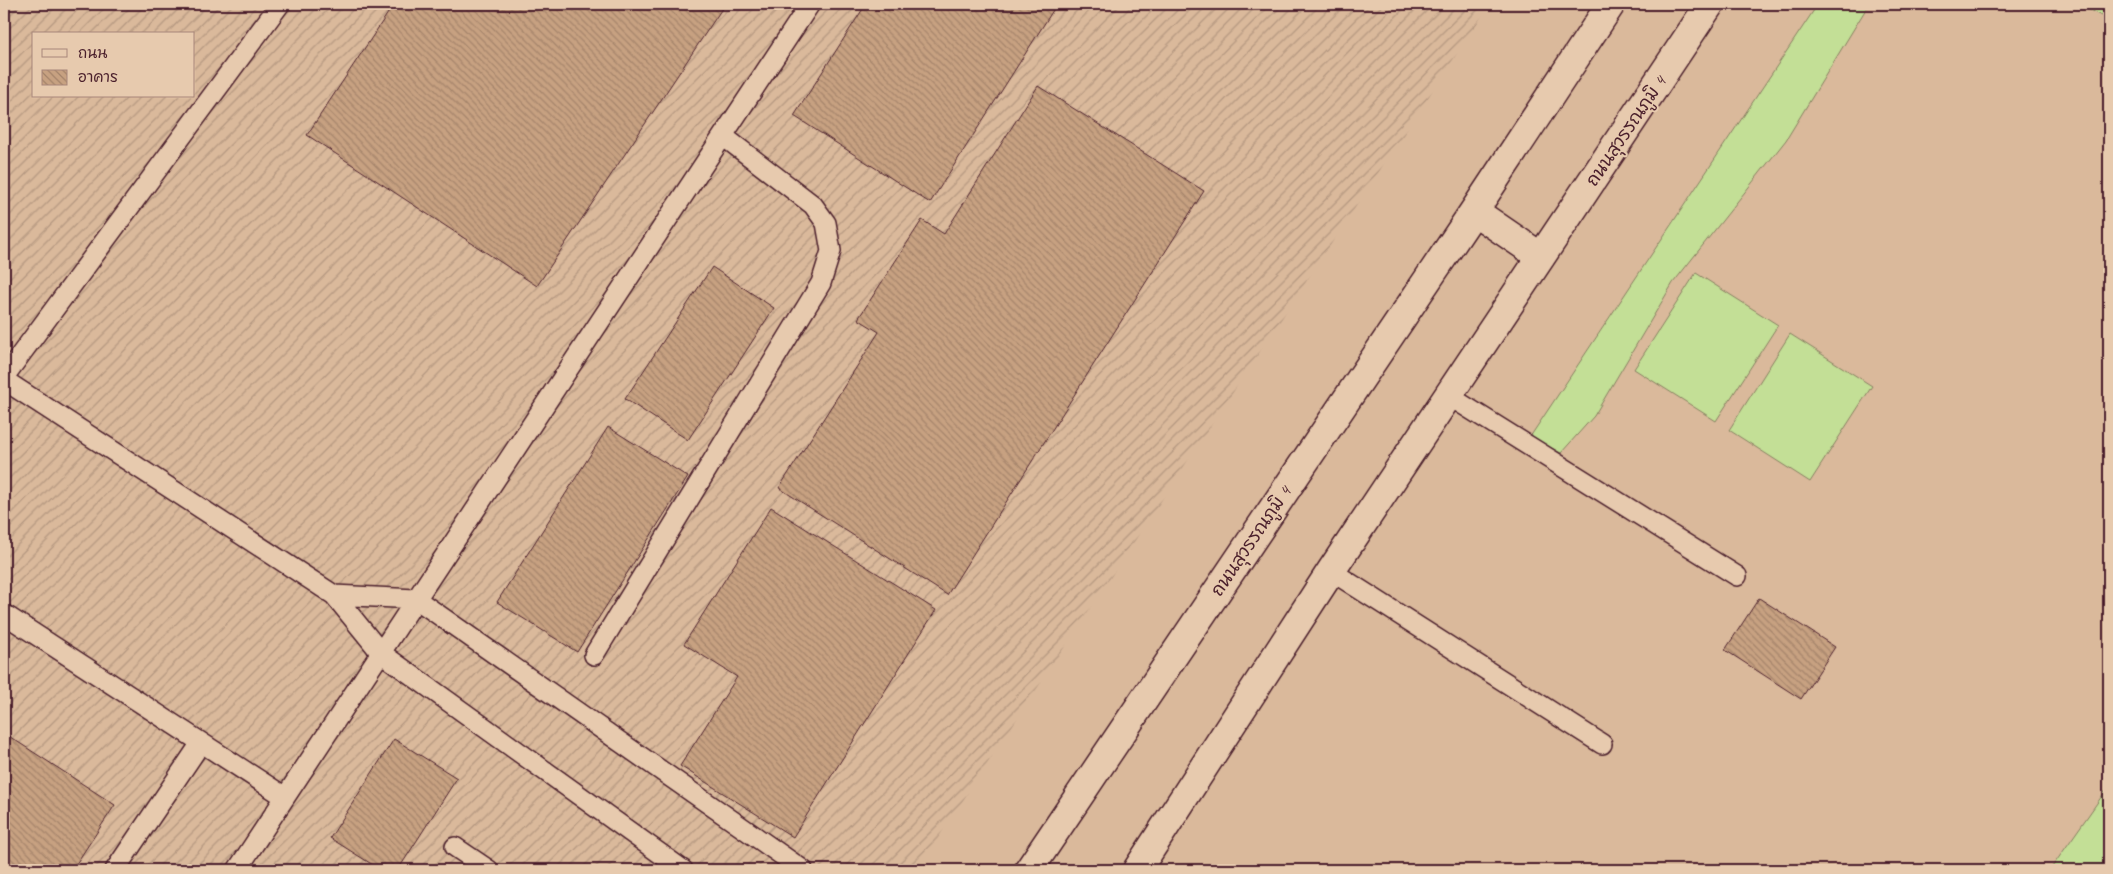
<svg xmlns="http://www.w3.org/2000/svg" width="2113" height="874" viewBox="0 0 2113 874" font-family="Caveat,'Playpen Sans Thai',sans-serif">
  <defs>
    <pattern id="industrial-furrows" width="10" height="10" patternUnits="userSpaceOnUse" patternTransform="scale(1.25)"><rect width="10" height="10" fill="#dab99b"/><path d="M-1 1l2-2M0 10L10 0M9 11l2-2" fill="none" stroke="#b3967f"/></pattern>
    <pattern id="building-back-hatch" width="6" height="6" patternUnits="userSpaceOnUse" patternTransform="scale(1.25)"><rect width="6" height="6" fill="#c7a181"/><path d="M-1 5l2 2M0 0l6 6M5-1l2 2" fill="none" stroke="#a4836a"/></pattern>
  </defs>
  <rect width="100%" height="100%" fill="#e6c8a9"/>
  <filter id="ink" filterUnits="userSpaceOnUse"><feTurbulence type="fractalNoise" baseFrequency=".02" numOctaves="2"/><feDisplacementMap in="SourceGraphic" scale="10" xChannelSelector="R" yChannelSelector="G"/><feConvolveMatrix kernelMatrix="1 2 1 2 8 2 1 2 1" color-interpolation-filters="sRGB"/></filter>
  <g filter="url(#ink)">
    <path fill="#dab99b" fill-rule="evenodd" d="M 4,4 L 2109,4 L 2109,870 L 4,870 ZM 34,34 L 194,34 L 194,96 L 34,96 Z"/>
    <path fill="url(#industrial-furrows)" fill-rule="evenodd" d="M 4,4 L 1490,4 L 917,870 L 4,870 ZM 34,34 L 194,34 L 194,96 L 34,96 Z"/>
    <path fill="#c3df96" stroke="#867f60" d="M 1818,4 L 1869,4 L 1786,140 L 1673,283 L 1594,416 L 1561,453 L 1530,437 Z
      M 2078,4 L 2109,4 L 2109,20 Z
      M 1696,273 L 1778,325 L 1716,421 L 1634,369 Z
      M 1790,334 L 1872,386 L 1810,482 L 1729,430 Z
      M 2109,786 L 2109,870 L 2050,870 Z"/>
    <path fill="url(#building-back-hatch)" stroke="#4a1f2b" d="M 394,4 L 725,4 L 537,286 L 307,135 Z
      M 866,4 L 1057,4 L 930,203 L 794,116 Z
      M 1038,86 L 1204,191 L 947,595 L 779,488 L 879,332 L 858,319 L 922,220 L 944,234 Z
      M 712,267 L 774,308 L 688,440 L 625,399 Z
      M 608,427 L 688,477 L 577,652 L 497,602 Z
      M 771,507 L 936,610 L 793,837 L 680,766 L 737,677 L 684,644 Z
      M 1759,598 L 1835,647 L 1801,699 L 1725,650 Z
      M 4,733 L 115,805 L 72,870 L 4,870 Z
      M 394,739 L 457,778 L 398,870 L 381,870 L 330,838 Z"/>
    <g fill="none" stroke-linecap="round" stroke-linejoin="round">
      <defs>
        <path id="lane" d="M 4,377 L 280,4
          M 4,380 L 334,595 L 381,653 L 683,870
          M 1449,396 L 1737,576
          M 1331,571 L 1602,744
          M 334,595 L 416,599 L 803,870
          M 4,614 L 285,797
          M 594,655 L 821,283 L 831,251 L 826,223 L 813,205 L 723,136
          M 455,847 L 489,870
          M 115,870 L 201,743
          M 237,870 L 810,4"/>
        <path id="street" d="M 1474,211 L 1541,257
          M 1029,870 L 1474,211 L 1611,4
          M 1137,870 L 1331,571 L 1710,4"/>
      </defs>
      <use href="#lane" stroke="#4a1f2b" stroke-width="22"/>
      <use href="#street" stroke="#4a1f2b" stroke-width="31"/>
      <use href="#lane" stroke="#e7caae" stroke-width="19"/>
      <use href="#street" stroke="#e7caae" stroke-width="28"/>
    </g>
  </g>
  <g text-anchor="middle" stroke-width="4" stroke-linejoin="round" paint-order="stroke">
    <g font-size="18" fill="#4a1f2b" stroke="#e7caae">
      <text transform="translate(1626 131) rotate(-56)" y="6">ถนนสุวรรณภูมิ 4</text>
      <text transform="translate(1251 541) rotate(-56)" y="6">ถนนสุวรรณภูมิ 4</text>
    </g>
  </g>
  <rect width="2113" height="874" fill="none" stroke="#e7caae" stroke-width="20"/>
  <rect x="10" y="10" width="2093" height="854" fill="none" stroke="#4a1f2b" stroke-width="2" filter="url(#ink)"/>
  <rect x="32" y="32" width="162" height="65" fill="#e7caae" stroke="#a8867a"/>
  <rect x="42" y="49" width="25" height="8" fill="#e7caae" stroke="#a8867a"/>
  <text x="78" y="58" font-size="15" fill="#4a1f2b">ถนน</text>
  <rect x="42" y="70" width="25" height="15" fill="url(#building-back-hatch)" stroke="#a8867a"/>
  <text x="78" y="82" font-size="15" fill="#4a1f2b">อาคาร</text>
</svg>
